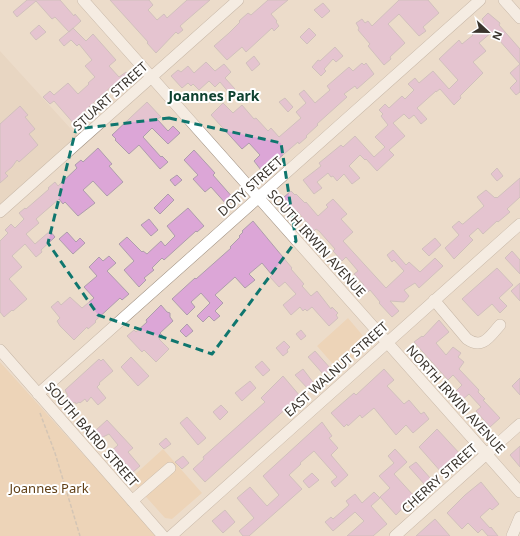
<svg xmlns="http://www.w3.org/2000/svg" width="520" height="536" viewBox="0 0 520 536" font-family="'Noto Sans',sans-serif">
  <rect width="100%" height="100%" fill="#ecdccb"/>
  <path fill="#e3ceb8" d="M 0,51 L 81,140 L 0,212 Z"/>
  <path fill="#edcaa2" d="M 348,318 L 369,343 L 339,371 L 317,346 Z
    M 0,362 L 157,536 L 0,536 Z
    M 163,449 L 202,493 L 172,519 L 165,518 L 130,479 Z"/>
  <path fill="#dca6d7" stroke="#ae9dac" d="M 27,0 L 60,0 L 74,16 L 75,14 L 81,21 L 69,32 L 55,17 L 52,19 L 36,1 L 17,17 L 13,12 Z
    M 110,0 L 149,0 L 153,5 L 148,10 L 157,20 L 164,14 L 167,18 L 187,0 L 210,0 L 180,26 L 183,30 L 178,34 L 176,32 L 156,53 L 147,43 L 148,42 Z
    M 268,0 L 288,0 L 271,14 L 277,21 L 276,22 L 279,26 L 274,31 L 272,28 L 246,52 L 242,47 L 227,60 L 214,46 L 229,33 L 240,22 L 239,21 L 248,13 L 251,15 Z
    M 399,0 L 428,0 L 439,13 L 423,27 L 426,31 L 419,36 L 399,14 L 388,24 L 405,43 L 390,57 L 391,59 L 384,65 L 368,46 L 370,44 L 358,30 L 359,28 L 356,23 L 362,19 L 365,23 L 368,21 L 372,26 Z
    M 323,3 L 330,11 L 322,18 L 314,10 Z
    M 488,13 L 500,23 L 499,25 L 520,49 L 520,64 L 492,32 L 479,43 L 486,51 L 473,62 L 483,73 L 460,96 L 461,98 L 454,105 L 440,89 L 436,92 L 436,91 L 417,108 L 427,119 L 421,124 L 414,115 L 409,119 L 404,114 L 393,123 L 405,136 L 389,150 L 394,155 L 377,171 L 366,159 L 365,160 L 360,155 L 349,166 L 360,178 L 352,184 L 344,174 L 337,181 L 333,176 L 331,177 L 328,173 L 317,182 L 322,188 L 314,194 L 303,180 L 321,166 L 319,163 L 341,145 L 343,147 L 355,136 L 374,157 L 385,147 L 375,137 L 388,125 L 381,116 L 383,114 L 379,110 L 385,104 L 389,108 L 402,96 L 405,99 L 414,90 L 408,84 L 415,78 L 419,83 L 433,71 L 449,89 L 458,80 L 439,59 L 459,40 L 462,44 L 473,35 L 471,33 L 484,22 L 482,19 Z
    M 39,25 L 46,32 L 36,40 L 30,33 Z
    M 73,28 L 86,41 L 93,34 L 116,60 L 109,66 L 119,77 L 126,72 L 132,78 L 119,89 L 114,84 L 78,117 L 80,120 L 75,125 L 54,101 L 50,104 L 43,97 L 50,91 L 54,95 L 68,83 L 78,94 L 89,84 L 88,83 L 95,77 L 85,66 L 92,60 L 79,44 L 77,46 L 71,40 L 64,46 L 59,40 Z
    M 309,28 L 316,35 L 307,44 L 300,37 Z
    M 335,47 L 343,56 L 336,62 L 333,59 L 324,69 L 326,71 L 321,76 L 312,67 L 318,60 L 320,61 Z
    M 254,56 L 260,64 L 252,71 L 246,63 Z
    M 206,62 L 215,71 L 224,64 L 231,72 L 225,78 L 235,89 L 230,94 L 220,82 L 215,87 L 209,81 L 199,90 L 193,84 L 191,86 L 188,83 L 182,88 L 171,76 L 178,70 L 181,72 L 188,66 L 194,73 Z
    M 362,63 L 364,65 L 366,63 L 374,74 L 357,89 L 355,86 L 344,94 L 347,97 L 317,124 L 318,125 L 306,136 L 307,137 L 299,144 L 298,142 L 270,166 L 271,168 L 264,174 L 254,161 L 260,155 L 249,143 L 242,149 L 211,115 L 223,103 L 233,113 L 242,105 L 254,119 L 256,118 L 268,131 L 271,128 L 279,137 L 301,118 L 296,112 L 306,103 L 299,94 L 304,90 L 315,103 L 330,90 L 327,86 L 349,67 L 353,71 Z
    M 520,64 L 520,92 L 516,95 L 510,88 L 517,81 L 510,73 Z
    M 285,98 L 293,107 L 288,112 L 279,102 Z
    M 147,102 L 161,117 L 157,119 L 168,131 L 173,126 L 180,133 L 168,144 L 152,128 L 143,137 L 161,157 L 162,156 L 168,162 L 160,169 L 139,145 L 129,154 L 115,140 L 116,139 L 112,135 Z
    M 20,106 L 28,115 L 25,117 L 35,129 L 29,134 L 38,145 L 19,162 L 17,160 L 12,167 L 5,173 L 8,176 L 0,183 L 0,124 Z
    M 98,148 L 112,164 L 109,166 L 123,182 L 107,196 L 93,181 L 83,190 L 95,203 L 78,216 L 65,202 L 63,204 L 59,199 L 36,219 L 39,223 L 26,234 L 35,244 L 50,231 L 55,237 L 41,250 L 42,252 L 36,257 L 25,244 L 12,256 L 22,267 L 9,279 L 27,299 L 13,311 L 12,310 L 4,317 L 0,312 L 0,241 L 8,233 L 5,230 L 11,224 L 15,228 L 24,219 L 19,213 L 25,208 L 26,209 L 49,189 L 48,188 L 55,182 L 58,186 L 77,168 L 75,165 L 81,160 L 83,162 Z
    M 194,150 L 215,173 L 213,175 L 234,199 L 227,205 L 211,187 L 205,192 L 193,179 L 198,175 L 184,160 Z
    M 497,168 L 503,176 L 497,181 L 491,174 Z
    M 177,175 L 182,180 L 175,186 L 170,180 Z
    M 520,178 L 520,197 L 507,209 L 510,212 L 498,222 L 497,221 L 483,234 L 478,228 L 469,236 L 473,240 L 454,259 L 445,248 L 459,235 L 452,227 L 459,221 L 462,224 L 463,224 L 484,206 L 477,197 L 486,190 L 495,198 L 496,197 L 497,198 Z
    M 291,191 L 295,195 L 296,194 L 305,203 L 306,202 L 318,216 L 328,207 L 326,205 L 333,199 L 347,214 L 341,219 L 353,232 L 343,241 L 386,288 L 404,271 L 394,260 L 392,262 L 387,255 L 393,250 L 406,265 L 409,262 L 420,272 L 435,258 L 443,266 L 419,288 L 415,283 L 404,290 L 409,296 L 404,302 L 390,301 L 399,311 L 392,317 L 379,303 L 380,302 L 370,290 L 368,292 L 362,287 L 364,285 L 354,274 L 358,271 L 346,257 L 342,261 L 333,251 L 335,249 L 319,231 L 316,229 L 314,231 L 297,211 L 295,213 L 286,204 L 287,203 L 283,198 Z
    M 168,194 L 174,200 L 160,214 L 154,208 Z
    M 188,208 L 204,226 L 197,232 L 196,231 L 164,260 L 162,258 L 152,268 L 154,270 L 144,278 L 146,280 L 139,287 L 124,270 L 134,261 L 119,244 L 127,237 L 142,252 L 143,251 L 147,254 L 161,241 L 165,246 L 175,236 L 167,226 Z
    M 149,219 L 158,230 L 151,236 L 141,225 Z
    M 253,221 L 292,268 L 291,269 L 304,284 L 302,286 L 311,296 L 317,291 L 331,309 L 332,307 L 338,313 L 336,315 L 338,318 L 329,326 L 312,307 L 307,311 L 305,309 L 303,311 L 300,307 L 291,315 L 283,305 L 296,294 L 285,282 L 279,287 L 270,277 L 272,275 L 262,263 L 249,274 L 255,280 L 245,288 L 235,277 L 215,295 L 223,303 L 215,311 L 220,316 L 214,321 L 209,316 L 203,322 L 197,316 L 210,303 L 201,293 L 191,302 L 195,307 L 187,315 L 172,299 L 195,278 L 196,279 L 231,248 L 230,247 L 240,237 L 239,236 L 243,232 L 242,231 Z
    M 67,232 L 76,242 L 80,238 L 85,243 L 73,254 L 59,239 Z
    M 435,238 L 441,245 L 429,256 L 422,249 Z
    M 512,251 L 520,260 L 520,274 L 505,258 Z
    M 109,256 L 116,263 L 107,271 L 129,294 L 122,300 L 120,298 L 95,321 L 96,322 L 88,329 L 87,327 L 74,340 L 60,326 L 57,321 L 60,318 L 51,307 L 58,301 L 61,305 L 70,297 L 82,308 L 94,298 L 84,287 L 97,276 L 89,267 L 99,257 L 103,261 Z
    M 497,268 L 513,285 L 499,298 L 507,306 L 500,313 L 492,304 L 478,316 L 462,299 Z
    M 520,283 L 520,301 L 511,291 Z
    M 161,305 L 167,312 L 170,313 L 170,317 L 173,321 L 160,333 L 163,336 L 159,339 L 169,349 L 156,362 L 144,350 L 142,352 L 127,336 L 134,330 L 136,332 L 147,322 L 146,320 Z
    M 439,320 L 449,332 L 436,343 L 446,355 L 453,347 L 461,353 L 458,357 L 464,362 L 459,369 L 479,390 L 478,392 L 485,399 L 483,400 L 500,418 L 490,427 L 476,411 L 481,407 L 469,394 L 461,401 L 454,393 L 462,385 L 453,375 L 448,380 L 414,342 L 422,336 L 423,337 Z
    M 187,324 L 193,331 L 186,337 L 180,331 Z
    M 301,330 L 306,336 L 301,340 L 296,334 Z
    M 284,341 L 290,347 L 287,350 L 288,352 L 283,356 L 276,348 Z
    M 315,351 L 331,369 L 324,375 L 308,357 Z
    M 131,357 L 149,376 L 138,386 L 121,367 Z
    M 99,359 L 101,361 L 103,359 L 113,371 L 99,383 L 100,384 L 97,387 L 106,398 L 98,405 L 91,397 L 87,402 L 85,399 L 80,403 L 79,402 L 76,404 L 75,402 L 72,404 L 66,398 L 68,396 L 65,390 Z
    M 262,361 L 270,370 L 263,376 L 255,367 Z
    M 303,369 L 316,386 L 310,391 L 295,375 Z
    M 384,369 L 394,380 L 387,386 L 404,404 L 409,400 L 421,414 L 424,412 L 429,419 L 413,433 L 406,425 L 396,435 L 374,408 L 362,418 L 360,415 L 348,426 L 347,424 L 344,427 L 331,413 L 354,393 L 356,395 Z
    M 283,376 L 300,396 L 205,482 L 193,469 L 204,459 L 203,457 L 265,402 L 261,398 Z
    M 520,378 L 520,395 L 512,386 Z
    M 250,381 L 256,388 L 242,401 L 235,393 Z
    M 221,405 L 228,412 L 220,420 L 213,412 Z
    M 187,417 L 206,438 L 198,445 L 180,423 Z
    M 107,420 L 133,448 L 128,452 L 140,466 L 133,472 L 119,457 L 116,459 L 110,452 L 118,445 L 109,434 L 101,438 L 95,431 Z
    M 322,422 L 332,436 L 329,438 L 338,448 L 331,455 L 348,475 L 335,487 L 331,482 L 337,477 L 314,451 L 300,463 L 301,464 L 289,475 L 302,489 L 249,536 L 243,536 L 239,531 L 254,518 L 237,498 L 250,487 L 267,506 L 279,495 L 263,476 Z
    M 437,429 L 461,455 L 442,473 L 419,447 Z
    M 166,438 L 171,444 L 164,449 L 159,444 Z
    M 520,446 L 520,467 L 510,455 Z
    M 395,449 L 407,462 L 394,474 L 414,496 L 396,515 L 380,497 L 390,488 L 379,476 L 394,463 L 388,456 Z
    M 183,456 L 189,463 L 182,469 L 175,462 Z
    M 416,462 L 431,479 L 425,485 L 409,467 Z
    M 312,473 L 319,480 L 309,488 L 303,481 Z
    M 481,482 L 499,504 L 492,510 L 490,508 L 480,517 L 490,528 L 491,527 L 498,536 L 488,536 L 482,529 L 478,533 L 468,523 L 462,529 L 447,513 L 465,495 Z
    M 374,492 L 380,498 L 371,506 L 387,524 L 373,536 L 347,536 L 364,521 L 355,512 L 333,531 L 325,522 L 331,517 L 333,519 L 349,505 L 346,501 L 355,494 L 362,503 Z
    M 225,510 L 235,522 L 223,533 L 212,521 Z
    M 435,519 L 450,536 L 416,536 L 427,526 Z"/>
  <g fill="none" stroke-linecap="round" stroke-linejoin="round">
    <defs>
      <path id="minor" d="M 83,0 L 520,492
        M 504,0 L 520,18
        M 0,212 L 238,0
        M 434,300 L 467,339 C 483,350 490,336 500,325
        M 0,350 L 163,536
        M 38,394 L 480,0
        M 132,501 L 170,468
        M 171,536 L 520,224
        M 395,536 L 520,424
        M 512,536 L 520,517"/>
    </defs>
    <use href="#minor" stroke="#9e8f80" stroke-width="12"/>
    <path stroke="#b6a99b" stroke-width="1.5" stroke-dasharray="4 2" stroke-linecap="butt" d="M 40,413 L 55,453 L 80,536"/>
    <use href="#minor" stroke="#fff" stroke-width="11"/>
  </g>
  <path d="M0 0H520V536H0ZM 169,118 L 281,143 L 296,241 L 212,354 L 98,315 L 48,243 L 76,129 Z" fill="#ecdccb" fill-opacity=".55" fill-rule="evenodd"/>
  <path fill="none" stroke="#0f766e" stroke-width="3" stroke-dasharray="8 5" stroke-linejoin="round" d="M 169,118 L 281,143 L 296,241 L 212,354 L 98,315 L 48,243 L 76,129 Z"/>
  <g text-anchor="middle" stroke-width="4" stroke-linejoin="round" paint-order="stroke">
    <g font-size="13" fill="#3a342d" stroke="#fff">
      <text transform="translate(110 96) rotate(-42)" y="5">STUART STREET</text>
      <text transform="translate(250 186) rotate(-42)" y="5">DOTY STREET</text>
      <text transform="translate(317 243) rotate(48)" y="5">SOUTH IRWIN AVENUE</text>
      <text transform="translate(336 369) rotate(-42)" y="5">EAST WALNUT STREET</text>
      <text transform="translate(456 399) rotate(48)" y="5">NORTH IRWIN AVENUE</text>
      <text transform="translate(92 434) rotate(49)" y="5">SOUTH BAIRD STREET</text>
      <text transform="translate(439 478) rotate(-42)" y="5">CHERRY STREET</text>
    </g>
    <g font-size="13" fill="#614016" stroke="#fff">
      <text x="49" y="493">Joannes Park</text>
    </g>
    <g font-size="14" font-weight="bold" fill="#0f4130" stroke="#fff">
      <text x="214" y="101">Joannes Park</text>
    </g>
  </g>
  <g transform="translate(488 32) rotate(112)" stroke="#ffffff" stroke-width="3" paint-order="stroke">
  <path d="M0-3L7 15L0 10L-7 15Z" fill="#3a342d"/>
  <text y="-6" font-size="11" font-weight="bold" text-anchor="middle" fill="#3a342d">N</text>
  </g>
</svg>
